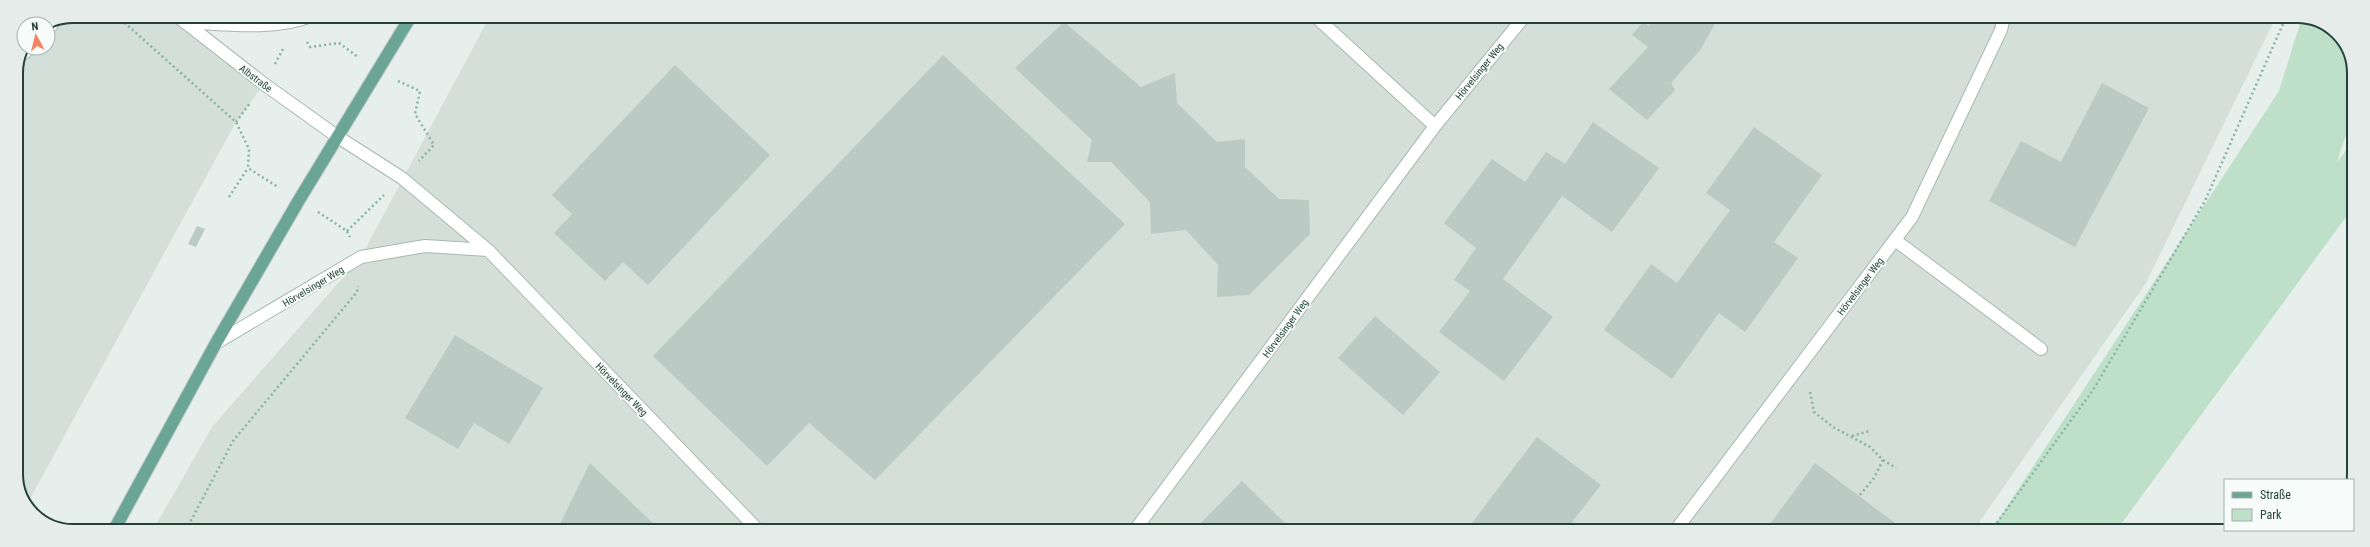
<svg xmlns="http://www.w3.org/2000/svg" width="2370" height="547" viewBox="0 0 2370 547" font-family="'Roboto Condensed',sans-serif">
  <rect width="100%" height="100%" fill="#e6efeb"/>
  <path fill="#d4dfda" d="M 73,16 L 200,16 L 185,22 L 264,84 L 236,122 L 27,504 L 16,481 L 16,73 L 26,48 L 48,48 L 48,26 Z
    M 490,16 L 2276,17 L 2146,283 L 1973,531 L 153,530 L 212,427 L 361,257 Z"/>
  <path fill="#bfe0c8" d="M 2302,17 L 2308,17 L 2340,35 L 2354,69 L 2354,111 L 2337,162 L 2354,140 L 2354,206 L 2116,531 L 1991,531 L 2279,91 Z"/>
  <path fill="#bbcac4" d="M 1658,17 L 1726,17 L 1722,22 L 1717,20 L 1701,49 L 1671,83 L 1675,90 L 1647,120 L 1609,89 L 1648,47 L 1632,35 L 1644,21 L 1648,26 Z
    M 1064,22 L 1141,87 L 1175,73 L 1177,103 L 1217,142 L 1245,139 L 1245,167 L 1279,199 L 1309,200 L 1310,234 L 1249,295 L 1217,297 L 1218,265 L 1186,230 L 1151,234 L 1150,202 L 1111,162 L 1087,162 L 1092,140 L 1015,68 Z
    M 943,55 L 1125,224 L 875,480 L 809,423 L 767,466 L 653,356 Z
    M 675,65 L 770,155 L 648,285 L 623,262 L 605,281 L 554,233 L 572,214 L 552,195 Z
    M 2102,83 L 2149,108 L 2075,247 L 1989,201 L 2021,141 L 2061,162 Z
    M 1593,122 L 1659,168 L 1612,232 L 1562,196 L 1503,279 L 1553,317 L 1504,381 L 1439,332 L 1470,291 L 1454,280 L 1476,248 L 1444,223 L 1492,159 L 1525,182 L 1546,152 L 1565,164 Z
    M 1754,127 L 1822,175 L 1774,242 L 1798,258 L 1745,332 L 1719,313 L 1672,379 L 1604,330 L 1651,264 L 1677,283 L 1730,210 L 1706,193 Z
    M 197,226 L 205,229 L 196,247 L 188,244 Z
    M 1375,316 L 1440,372 L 1403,415 L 1338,358 Z
    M 455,335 L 543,388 L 509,444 L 474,423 L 458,449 L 405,418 Z
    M 1537,437 L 1601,485 L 1565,531 L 1466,531 Z
    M 590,463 L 655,525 L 652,530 L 557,530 Z
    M 1815,463 L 1895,523 L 1889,531 L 1765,531 Z
    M 1242,481 L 1286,524 L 1280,530 L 1194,530 Z
    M 1320,524 L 1328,531 L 1314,530 Z"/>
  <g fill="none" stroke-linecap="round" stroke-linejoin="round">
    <defs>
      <path id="service" d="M 48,28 L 52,25
        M 24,53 L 29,48
        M 1895,240 L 2041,349"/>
      <path id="minor" d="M 1316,17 L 1435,126
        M 338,137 L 402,178 L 488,250 L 758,530
        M 216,343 L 361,257 L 425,246 L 488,250
        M 1135,530 L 1435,126 L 1524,17
        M 1675,531 L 1912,217 L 2001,30 L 2004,17"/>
      <path id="tertiary" d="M 177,16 L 264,84 L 338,137
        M 184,22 C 223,24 275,31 311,16"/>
      <path id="primary" d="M 114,530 L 216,343 L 299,200 L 411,16"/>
    </defs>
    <use href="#service" stroke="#a8b8b2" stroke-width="14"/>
    <use href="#minor" stroke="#a8b8b2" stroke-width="14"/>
    <use href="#tertiary" stroke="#a8b8b2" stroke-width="14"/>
    <use href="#primary" stroke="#c2cac8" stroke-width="14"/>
    <path stroke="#86b3a5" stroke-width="2.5" stroke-dasharray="2 3" stroke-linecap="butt" d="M 117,16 L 236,122 L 249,149 L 248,168 L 278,187
      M 307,42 L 310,47 L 339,43 L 358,57
      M 275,64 L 284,47
      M 398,81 L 420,91 L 415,114 L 434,145 L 419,161
      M 236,122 L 250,103
      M 229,197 L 248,168
      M 318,212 L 347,231 L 350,237
      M 347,231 L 384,195
      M 1810,392 L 1814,412 L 1833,427 L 1870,447 L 1883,460 L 1874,478 L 1859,496
      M 1852,436 L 1869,431
      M 1883,460 L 1896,468
      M 186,530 L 233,441 L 357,292 L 358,286
      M 1991,531 L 2093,390 L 2205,201 L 2286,17"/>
    <use href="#service" stroke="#fff" stroke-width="12"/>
    <use href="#minor" stroke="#fff" stroke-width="12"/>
    <use href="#tertiary" stroke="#fff" stroke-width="12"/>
    <use href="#primary" stroke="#6aa596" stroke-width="12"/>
  </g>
  <g text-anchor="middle" stroke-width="4" stroke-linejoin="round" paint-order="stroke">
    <g font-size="10" fill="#24423a" stroke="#f7fbf9">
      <text transform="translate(1479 71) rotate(-51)" y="4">Hörvelsinger Weg</text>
      <text transform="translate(256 78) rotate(37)" y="4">Albstraße</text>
      <text transform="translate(313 286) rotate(-31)" y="4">Hörvelsinger Weg</text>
      <text transform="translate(1860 286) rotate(-53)" y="4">Hörvelsinger Weg</text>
      <text transform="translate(1285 328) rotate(-54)" y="4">Hörvelsinger Weg</text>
      <text transform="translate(622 389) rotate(46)" y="4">Hörvelsinger Weg</text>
    </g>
  </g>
  <path d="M0 0H2370V547H0ZM73 23H2297A50 50 0 0 1 2347 73V474A50 50 0 0 1 2297 524H73A50 50 0 0 1 23 474V73A50 50 0 0 1 73 23Z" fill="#e6ecea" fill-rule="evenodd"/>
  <path fill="none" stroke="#24423a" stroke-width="2" d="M73 23H2297A50 50 0 0 1 2347 73V474A50 50 0 0 1 2297 524H73A50 50 0 0 1 23 474V73A50 50 0 0 1 73 23Z"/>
  <rect x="2224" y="479" width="130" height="52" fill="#f7fbf9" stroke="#a3b1ad"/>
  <rect x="2232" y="492" width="20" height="6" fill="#6aa596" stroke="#a3b1ad"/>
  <text x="2260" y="499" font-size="12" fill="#24423a">Straße</text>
  <rect x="2232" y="509" width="20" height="12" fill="#bfe0c8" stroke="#a3b1ad"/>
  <text x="2260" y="519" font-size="12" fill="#24423a">Park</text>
  <g transform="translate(36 36) rotate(353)"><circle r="19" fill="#f7fbf9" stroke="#a3b1ad"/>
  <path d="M0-3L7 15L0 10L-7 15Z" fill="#f4845f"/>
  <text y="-6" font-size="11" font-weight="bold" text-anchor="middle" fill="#24423a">N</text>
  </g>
</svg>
